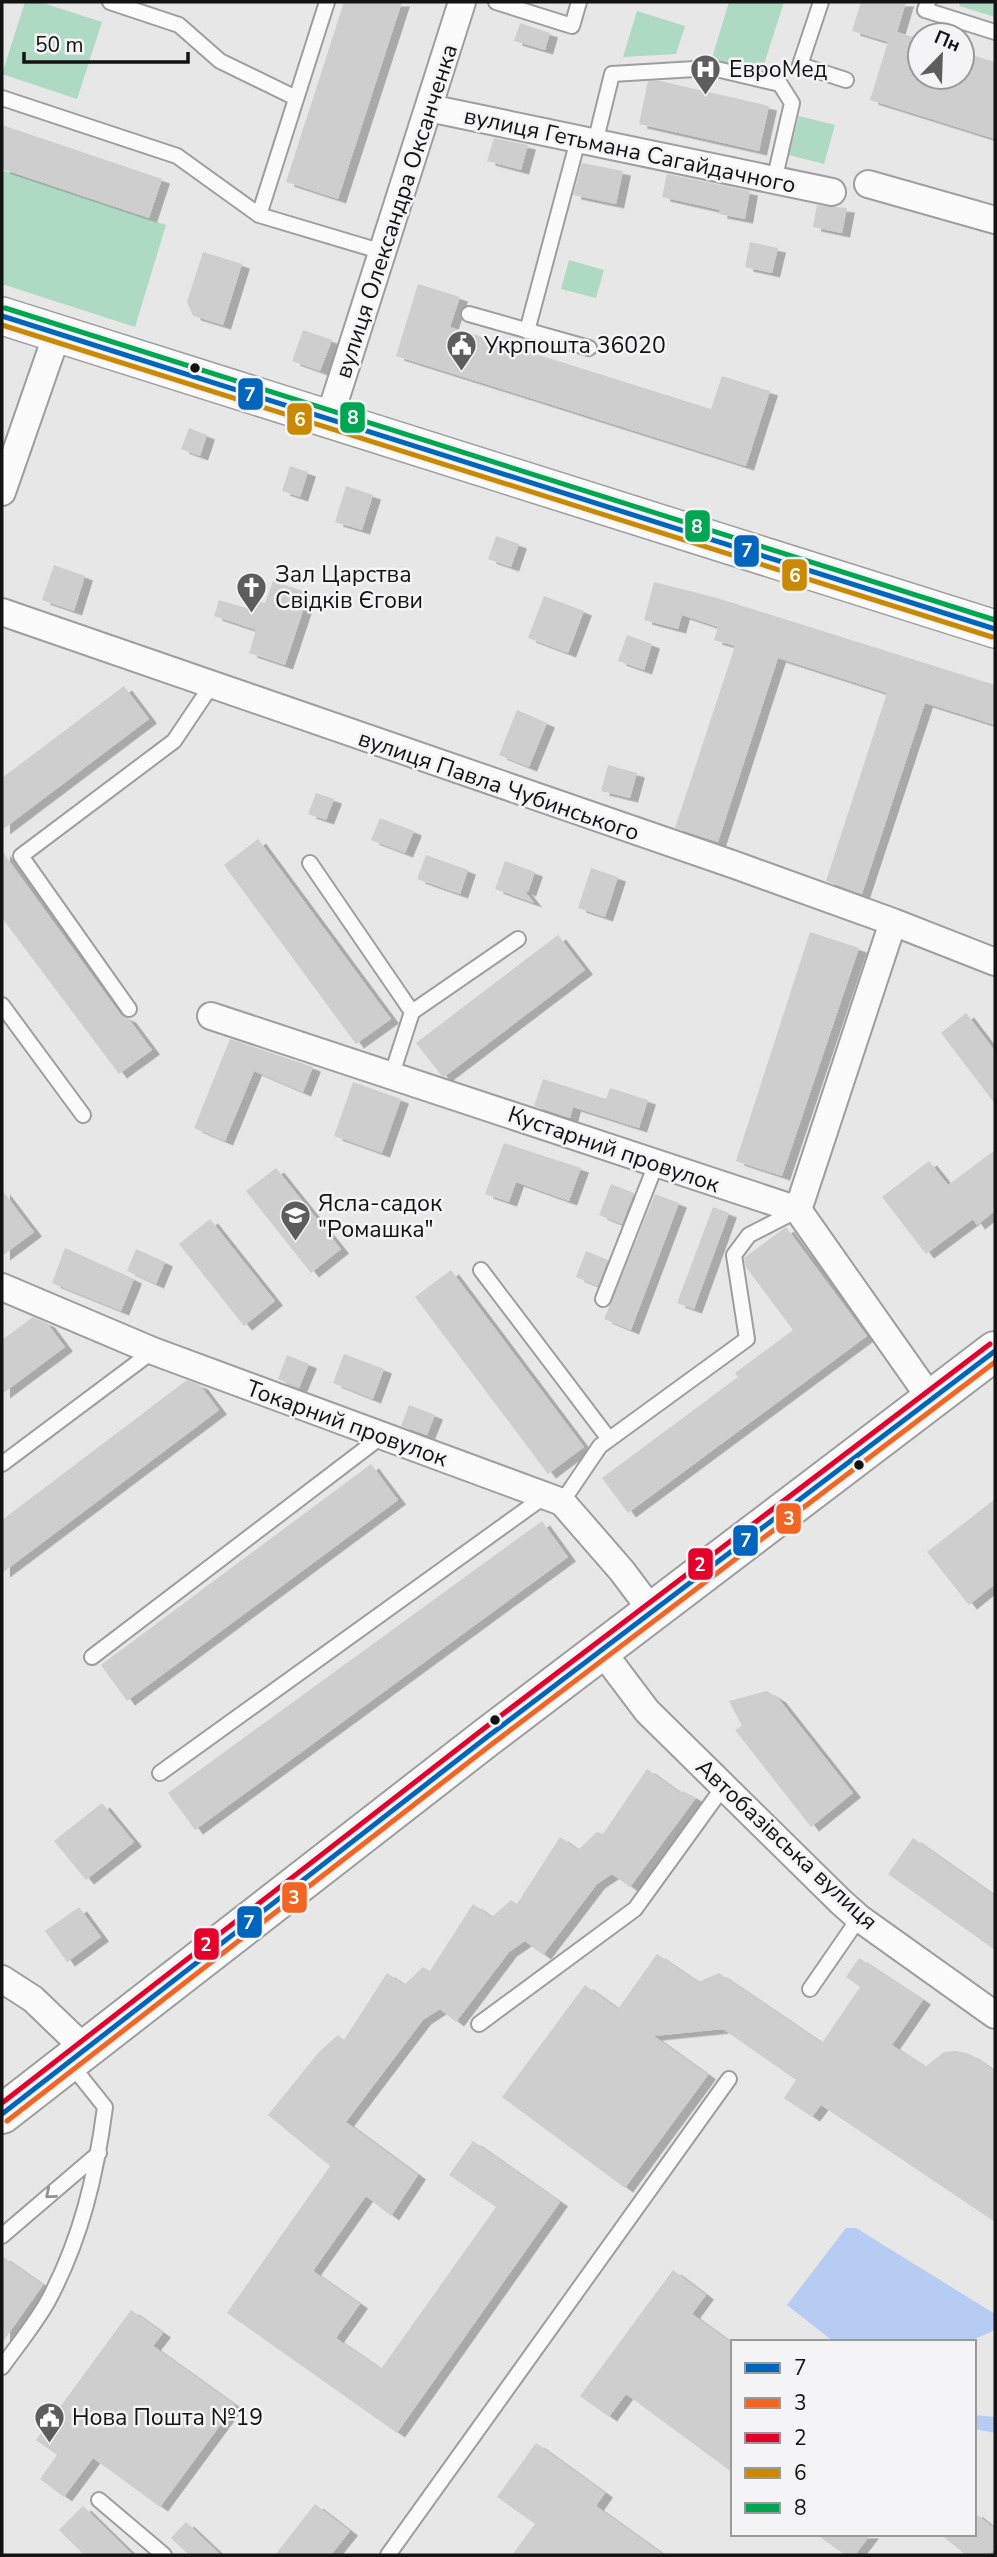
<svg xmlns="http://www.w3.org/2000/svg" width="997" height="2557" viewBox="0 0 997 2557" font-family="'Nunito Sans',sans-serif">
  <defs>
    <filter id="shadow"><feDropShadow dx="8" dy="4.5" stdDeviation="0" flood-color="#0004"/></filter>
  </defs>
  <rect width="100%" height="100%" fill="#e7e7e8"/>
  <path fill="#aed9c2" d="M 25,2 L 40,2 L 102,22 L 77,99 L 2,74 Z
    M 729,2 L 784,2 L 761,74 L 712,58 Z
    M 961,2 L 995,2 L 995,17 L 959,6 Z
    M 637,11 L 685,26 L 676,54 L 623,57 Z
    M 799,116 L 835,125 L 824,164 L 789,155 Z
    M 2,170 L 166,225 L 135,327 L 2,284 Z
    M 569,260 L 604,270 L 596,298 L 561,289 Z"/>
  <path fill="#b7ccf2" d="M 846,2228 L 856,2228 L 995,2314 L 995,2330 L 968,2342 L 834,2342 L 787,2305 Z
    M 974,2415 L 995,2417 L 995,2433 L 974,2429 Z"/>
  <path fill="#cececf" filter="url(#shadow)" d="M 344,2 L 402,2 L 338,199 L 286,182 Z
    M 861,2 L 906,2 L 897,32 L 920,39 L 920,77 L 962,77 L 962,52 L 995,62 L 995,139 L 870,100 L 888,42 L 852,31 Z
    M 520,23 L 550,33 L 545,50 L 514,41 Z
    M 648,81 L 660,81 L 769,106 L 759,151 L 639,124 Z
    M 2,125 L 162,179 L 149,218 L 2,169 Z
    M 494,138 L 528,145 L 521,170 L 487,161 Z
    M 582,163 L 623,171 L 616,204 L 573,195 Z
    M 667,174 L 750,191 L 745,219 L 719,214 L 720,210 L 662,197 Z
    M 817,205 L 847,208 L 842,233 L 813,227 Z
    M 750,242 L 778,248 L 772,273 L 745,267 Z
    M 203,252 L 242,264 L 223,325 L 193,316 L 187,302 Z
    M 418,284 L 460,297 L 450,327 L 711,409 L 722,376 L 770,391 L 746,466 L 396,356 Z
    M 303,330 L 332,340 L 320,371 L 292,361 Z
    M 189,428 L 207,435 L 200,456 L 181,449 Z
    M 290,466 L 308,472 L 300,497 L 282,491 Z
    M 346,486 L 373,495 L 362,530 L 335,522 Z
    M 496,536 L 519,544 L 511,567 L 488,559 Z
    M 54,565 L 85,576 L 74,611 L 42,600 Z
    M 273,581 L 309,593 L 285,665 L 249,653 L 256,630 L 214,616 L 219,600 L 246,608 L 249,598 L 265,603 Z
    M 654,582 L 717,598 L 995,685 L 995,725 L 925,703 L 862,894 L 826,881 L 887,693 L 778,658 L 718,842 L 675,828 L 735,646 L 714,640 L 718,627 L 682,615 L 678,629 L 644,620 Z
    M 544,596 L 584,611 L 568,653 L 528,638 Z
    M 627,635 L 652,644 L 644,670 L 618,661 Z
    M 124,686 L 149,719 L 2,830 L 2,778 Z
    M 517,710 L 547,723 L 529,767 L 499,755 Z
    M 608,765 L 637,773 L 630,798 L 601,791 Z
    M 316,793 L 334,799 L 326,820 L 308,814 Z
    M 380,818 L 414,831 L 405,853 L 371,840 Z
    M 258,839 L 391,1019 L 356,1044 L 224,865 Z
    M 2,851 L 121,1015 L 128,1018 L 152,1050 L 119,1074 L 2,918 Z
    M 426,855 L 468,870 L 460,894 L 417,879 Z
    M 505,861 L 535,872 L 528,892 L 524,890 L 534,903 L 495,889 Z
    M 591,868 L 618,877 L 605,917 L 578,908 Z
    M 810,932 L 859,948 L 782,1176 L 736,1161 Z
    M 558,935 L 585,970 L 444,1077 L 441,1075 L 416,1043 Z
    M 966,1013 L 995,1051 L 995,1104 L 941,1033 Z
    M 230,1039 L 313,1067 L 303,1092 L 254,1071 L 225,1141 L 194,1128 Z
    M 543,1079 L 606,1099 L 610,1088 L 648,1100 L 639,1128 L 573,1107 L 570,1118 L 534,1106 Z
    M 353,1082 L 401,1099 L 382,1153 L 334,1136 Z
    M 504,1143 L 581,1168 L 569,1201 L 516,1182 L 509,1202 L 485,1194 Z
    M 995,1150 L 995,1211 L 977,1225 L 973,1219 L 926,1254 L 882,1197 L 929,1161 L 948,1185 Z
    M 276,1168 L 341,1249 L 311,1273 L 246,1191 Z
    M 611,1184 L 634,1193 L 622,1224 L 599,1215 Z
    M 2,1190 L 34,1232 L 2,1256 Z
    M 655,1194 L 679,1203 L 631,1330 L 604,1319 Z
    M 713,1207 L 729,1213 L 694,1309 L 677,1303 Z
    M 210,1219 L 275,1301 L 244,1326 L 179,1244 Z
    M 786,1227 L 867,1336 L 628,1513 L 602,1478 L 738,1377 L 735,1373 L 793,1330 L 746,1267 L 744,1258 Z
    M 65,1248 L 134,1279 L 121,1311 L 52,1283 Z
    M 136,1249 L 165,1262 L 156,1284 L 127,1271 Z
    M 586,1251 L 608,1260 L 598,1286 L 576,1277 Z
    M 451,1270 L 584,1447 L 548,1474 L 415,1297 Z
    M 33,1317 L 47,1323 L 65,1347 L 2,1394 L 2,1340 Z
    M 344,1354 L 384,1369 L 373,1399 L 333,1383 Z
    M 287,1355 L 309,1364 L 299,1388 L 278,1379 Z
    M 187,1380 L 200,1385 L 219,1410 L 2,1573 L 2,1520 Z
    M 409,1405 L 435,1415 L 427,1435 L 401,1426 Z
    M 371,1464 L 398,1500 L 127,1701 L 101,1665 Z
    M 995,1499 L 995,1584 L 969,1605 L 927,1552 Z
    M 542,1521 L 568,1557 L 195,1830 L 168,1793 Z
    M 767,1691 L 778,1698 L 853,1793 L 811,1827 L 735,1730 L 742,1726 L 729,1701 Z
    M 647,1769 L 680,1793 L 683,1791 L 696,1798 L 630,1887 L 612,1874 L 597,1884 L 543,1955 L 525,1941 L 509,1952 L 456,2022 L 440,2009 L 423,2020 L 346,2122 L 418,2175 L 391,2216 L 366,2196 L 313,2271 L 360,2304 L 336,2338 L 381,2369 L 496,2207 L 449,2175 L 473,2141 L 560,2202 L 397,2433 L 227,2313 L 330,2166 L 268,2115 L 319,2052 L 338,2035 L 344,2040 L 387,1973 L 404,1985 L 423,1967 L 430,1971 L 473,1904 L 492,1917 L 511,1900 L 517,1904 L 560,1837 L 578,1850 L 597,1832 L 603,1834 Z
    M 102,1803 L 134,1842 L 86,1880 L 54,1841 Z
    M 913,1838 L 995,1896 L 995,1950 L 888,1874 Z
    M 79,1907 L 101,1937 L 67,1962 L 45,1931 Z
    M 657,1954 L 698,1982 L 719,1973 L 822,2043 L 860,1987 L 846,1977 L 859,1958 L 923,2000 L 892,2045 L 925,2067 L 944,2052 L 957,2051 L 970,2054 L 995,2071 L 995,2222 L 821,2105 L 812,2117 L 784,2098 L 796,2080 L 723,2029 L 654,2036 L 708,2075 L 625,2188 L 502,2097 L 585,1985 L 618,2009 Z
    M 2,2256 L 43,2285 L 2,2343 Z
    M 673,2270 L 706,2295 L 692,2314 L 733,2344 L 733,2473 L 626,2394 L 609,2417 L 580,2396 Z
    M 131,2310 L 163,2333 L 153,2346 L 235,2405 L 160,2507 L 93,2458 L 64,2497 L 40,2479 L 57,2455 L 36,2440 Z
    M 536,2443 L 605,2493 L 596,2506 L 664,2555 L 512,2555 L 535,2524 L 497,2497 Z
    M 315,2504 L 350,2531 L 331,2555 L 275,2555 Z
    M 83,2506 L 133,2555 L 84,2555 L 59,2530 Z
    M 974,2512 L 995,2529 L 995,2548 L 989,2555 L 966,2555 L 940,2534 L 974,2534 Z
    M 186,2522 L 221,2555 L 189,2555 L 171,2538 Z
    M 816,2534 L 871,2534 L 855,2555 L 845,2555 Z"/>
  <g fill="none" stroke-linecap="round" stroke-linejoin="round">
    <defs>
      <path id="lane" d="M 110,2 L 179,25 L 220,61 L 296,98
        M 496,2 L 572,26 L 579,2
        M 821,2 L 800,65 L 846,80
        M 928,2 L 925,10 L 995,32
        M 2,98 L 177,156 L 259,215 L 383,252
        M 595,143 L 612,74 L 712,68 L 780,84 L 792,103 L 774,181
        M 259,215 L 327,2
        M 469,314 L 589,348
        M 527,331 L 578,140
        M 310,863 L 412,1012 L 518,939
        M 2,1005 L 83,1115
        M 129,1009 L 21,856 L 174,741 L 211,686
        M 392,1074 L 412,1012
        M 481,1270 L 609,1439
        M 603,1299 L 656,1164
        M 2,1464 L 153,1351
        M 562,1502 L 600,1446 L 747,1339 L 734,1255 L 749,1235 L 798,1210
        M 92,1657 L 382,1436
        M 160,1773 L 545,1496
        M 810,1989 L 859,1918
        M 479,2024 L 635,1909 L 724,1786
        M 2,2236 L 99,2153
        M 2,2367 C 17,2346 35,2324 48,2301 C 81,2239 96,2176 105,2107 L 69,2062
        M 99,2500 L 164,2555
        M 388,2555 L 729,2079"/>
      <path id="street" d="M 429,108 L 832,192
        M 868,184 L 995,220
        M 329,419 L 462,2
        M 2,492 L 57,334
        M 2,612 L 735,865 L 893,922 L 995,962
        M 211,1016 L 798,1210 L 931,1399
        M 798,1210 L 893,922
        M 2,1287 L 153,1351 L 562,1502 L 622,1571 L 652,1611
        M 601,1650 L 647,1711 L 841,1902 L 859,1918 L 995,2015
        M 2,1979 L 33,1999 L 85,2049"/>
      <path id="secondary" d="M 2,316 L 995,629"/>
      <path id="primary" d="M 2,2114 L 487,1737 L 995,1351"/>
    </defs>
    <use href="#lane" stroke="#9e9e9f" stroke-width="18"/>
    <use href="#street" stroke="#9e9e9f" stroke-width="30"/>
    <use href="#secondary" stroke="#9e9e9f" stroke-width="40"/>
    <use href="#primary" stroke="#9e9e9f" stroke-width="42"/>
    <use href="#lane" stroke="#fbfbfc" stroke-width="14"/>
    <use href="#street" stroke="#fbfbfc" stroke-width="26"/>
    <use href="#secondary" stroke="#fbfbfc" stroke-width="37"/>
    <use href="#primary" stroke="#fbfbfc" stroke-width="38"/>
    <defs>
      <path id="bus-1" d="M 2,316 L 995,629
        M 2,2114 L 487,1737 L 995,1351"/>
      <path id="bus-2" d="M 7,2121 L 492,1744 L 995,1362"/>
      <path id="bus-3" d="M 2,2103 L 482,1730 L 990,1344"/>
      <path id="bus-4" d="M 2,325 L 992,637"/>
      <path id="bus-5" d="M 5,308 L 995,620"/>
    </defs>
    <use href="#bus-1" stroke="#f4f4f6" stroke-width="10"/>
    <use href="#bus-2" stroke="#f4f4f6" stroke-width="10"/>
    <use href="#bus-3" stroke="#f4f4f6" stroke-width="10"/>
    <use href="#bus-4" stroke="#f4f4f6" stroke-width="10"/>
    <use href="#bus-5" stroke="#f4f4f6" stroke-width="10"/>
    <use href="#bus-1" stroke="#0065bd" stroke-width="5"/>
    <use href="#bus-2" stroke="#f26522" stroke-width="5"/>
    <use href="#bus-3" stroke="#e4002b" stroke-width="5"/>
    <use href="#bus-4" stroke="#c98904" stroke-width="5"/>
    <use href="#bus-5" stroke="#00a651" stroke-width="5"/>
  </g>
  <defs><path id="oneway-chevron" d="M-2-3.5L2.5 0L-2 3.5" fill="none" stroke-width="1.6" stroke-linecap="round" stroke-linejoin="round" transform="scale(1.75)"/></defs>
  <use stroke="#939393" href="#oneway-chevron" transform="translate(50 2194) rotate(140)"/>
  <defs>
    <symbol id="hospital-pin" viewBox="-11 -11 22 30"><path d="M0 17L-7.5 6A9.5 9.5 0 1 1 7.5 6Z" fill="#5d5d5e" stroke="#f4f4f6"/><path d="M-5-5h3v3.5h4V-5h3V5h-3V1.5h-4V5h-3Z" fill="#fff"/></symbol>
    <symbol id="civic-pin" viewBox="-11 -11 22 30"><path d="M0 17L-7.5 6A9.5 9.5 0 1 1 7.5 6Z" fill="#5d5d5e" stroke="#f4f4f6"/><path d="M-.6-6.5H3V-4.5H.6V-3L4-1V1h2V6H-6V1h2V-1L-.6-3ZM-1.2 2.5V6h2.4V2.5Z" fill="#fff"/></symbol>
    <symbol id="church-pin" viewBox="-11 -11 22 30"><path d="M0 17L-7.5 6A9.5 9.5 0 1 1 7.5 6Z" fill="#5d5d5e" stroke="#f4f4f6"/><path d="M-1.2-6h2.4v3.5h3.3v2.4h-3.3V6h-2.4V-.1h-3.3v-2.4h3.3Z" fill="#fff"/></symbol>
    <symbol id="school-pin" viewBox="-11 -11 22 30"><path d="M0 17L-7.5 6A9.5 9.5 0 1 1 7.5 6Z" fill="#5d5d5e" stroke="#f4f4f6"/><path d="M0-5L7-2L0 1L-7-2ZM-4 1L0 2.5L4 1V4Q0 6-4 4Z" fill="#fff"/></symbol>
  </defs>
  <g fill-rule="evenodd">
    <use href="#hospital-pin" x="688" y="52" width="35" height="47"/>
    <use href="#civic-pin" x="444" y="328" width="35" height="47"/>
    <use href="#church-pin" x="234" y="570" width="35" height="47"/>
    <use href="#school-pin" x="278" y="1198" width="35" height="47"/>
    <use href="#civic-pin" x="32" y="2400" width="35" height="47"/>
  </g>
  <g fill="#131313" stroke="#f4f4f6" stroke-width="2.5">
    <circle cx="195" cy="368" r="6"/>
    <circle cx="859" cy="1465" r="6"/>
    <circle cx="495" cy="1720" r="6"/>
  </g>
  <g text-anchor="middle" stroke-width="5" stroke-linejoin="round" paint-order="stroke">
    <g font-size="23" fill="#131313" stroke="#f4f4f6" text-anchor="start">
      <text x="729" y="77">ЕвроМед</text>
      <text x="484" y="353">Укрпошта 36020</text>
      <text x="275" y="582">Зал Царства<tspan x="275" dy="26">Cвідків Єгови</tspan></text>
      <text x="318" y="1211">Ясла-садок<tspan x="318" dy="26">"Ромашка"</tspan></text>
      <text x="72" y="2425">Нова Пошта №19</text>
    </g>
    <g font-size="23" fill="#131313" stroke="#f4f4f6">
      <text transform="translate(630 150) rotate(12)" y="8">вулиця Гетьмана Сагайдачного</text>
      <text transform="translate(396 211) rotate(-72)" y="8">вулиця Олександра Оксанченка</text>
      <text transform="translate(499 785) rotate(19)" y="8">вулиця Павла Чубинського</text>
      <text transform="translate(614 1149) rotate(19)" y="8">Кустарний провулок</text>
      <text transform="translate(347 1423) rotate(20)" y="8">Токарний провулок</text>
      <text transform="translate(787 1844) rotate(43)" y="8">Автобазівська вулиця</text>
    </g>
  </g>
  <g stroke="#f4f4f6" stroke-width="2.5">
    <rect x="237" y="377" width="27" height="34" rx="7" fill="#0065bd"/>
    <rect x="339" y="401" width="27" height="33" rx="7" fill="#00a651"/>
    <rect x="286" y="402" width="27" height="34" rx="7" fill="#c98904"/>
    <rect x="684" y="509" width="27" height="34" rx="7" fill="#00a651"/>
    <rect x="733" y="534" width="27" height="34" rx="7" fill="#0065bd"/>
    <rect x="781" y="558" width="27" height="34" rx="7" fill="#c98904"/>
    <rect x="775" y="1502" width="27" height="33" rx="7" fill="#f26522"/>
    <rect x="732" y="1524" width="27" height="33" rx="7" fill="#0065bd"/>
    <rect x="687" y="1547" width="27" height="34" rx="7" fill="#e4002b"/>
    <rect x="281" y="1881" width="27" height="33" rx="7" fill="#f26522"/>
    <rect x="236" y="1905" width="27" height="34" rx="7" fill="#0065bd"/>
    <rect x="193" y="1927" width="27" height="34" rx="7" fill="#e4002b"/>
  </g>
  <g font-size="19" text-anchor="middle" font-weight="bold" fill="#fff">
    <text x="250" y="401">7</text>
    <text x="353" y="424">8</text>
    <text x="300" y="426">6</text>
    <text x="697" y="533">8</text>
    <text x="747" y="557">7</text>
    <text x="795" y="582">6</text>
    <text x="789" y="1525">3</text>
    <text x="746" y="1547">7</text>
    <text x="700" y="1571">2</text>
    <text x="294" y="1904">3</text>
    <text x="249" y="1929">7</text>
    <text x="206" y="1951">2</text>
  </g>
  <rect width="997" height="2557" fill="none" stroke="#131313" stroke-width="7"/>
  <rect x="731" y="2340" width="245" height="196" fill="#f4f4f6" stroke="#9a9a9b" stroke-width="2"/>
  <rect x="745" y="2363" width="35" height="10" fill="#0065bd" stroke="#9a9a9b" stroke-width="2"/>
  <text x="794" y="2375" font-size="21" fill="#131313">7</text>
  <rect x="745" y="2398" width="35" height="10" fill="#f26522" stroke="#9a9a9b" stroke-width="2"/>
  <text x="794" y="2410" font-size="21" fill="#131313">3</text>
  <rect x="745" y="2433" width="35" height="10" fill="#e4002b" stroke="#9a9a9b" stroke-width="2"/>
  <text x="794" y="2445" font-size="21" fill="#131313">2</text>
  <rect x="745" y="2468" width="35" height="10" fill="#c98904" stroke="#9a9a9b" stroke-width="2"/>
  <text x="794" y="2480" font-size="21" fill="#131313">6</text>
  <rect x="745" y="2503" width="35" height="10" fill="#00a651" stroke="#9a9a9b" stroke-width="2"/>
  <text x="794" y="2515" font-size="21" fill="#131313">8</text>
  <g transform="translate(941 56) rotate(23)"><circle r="33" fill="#f4f4f6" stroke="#9a9a9b" stroke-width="2"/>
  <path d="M0-5L12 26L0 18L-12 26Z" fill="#5d5d5e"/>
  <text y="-10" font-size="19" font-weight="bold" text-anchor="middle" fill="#131313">Пн</text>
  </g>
  <path d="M24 52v10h164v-10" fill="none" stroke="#131313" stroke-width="3.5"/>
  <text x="35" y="52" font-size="21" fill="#131313" stroke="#f4f4f6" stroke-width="5" paint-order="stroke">50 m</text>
</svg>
